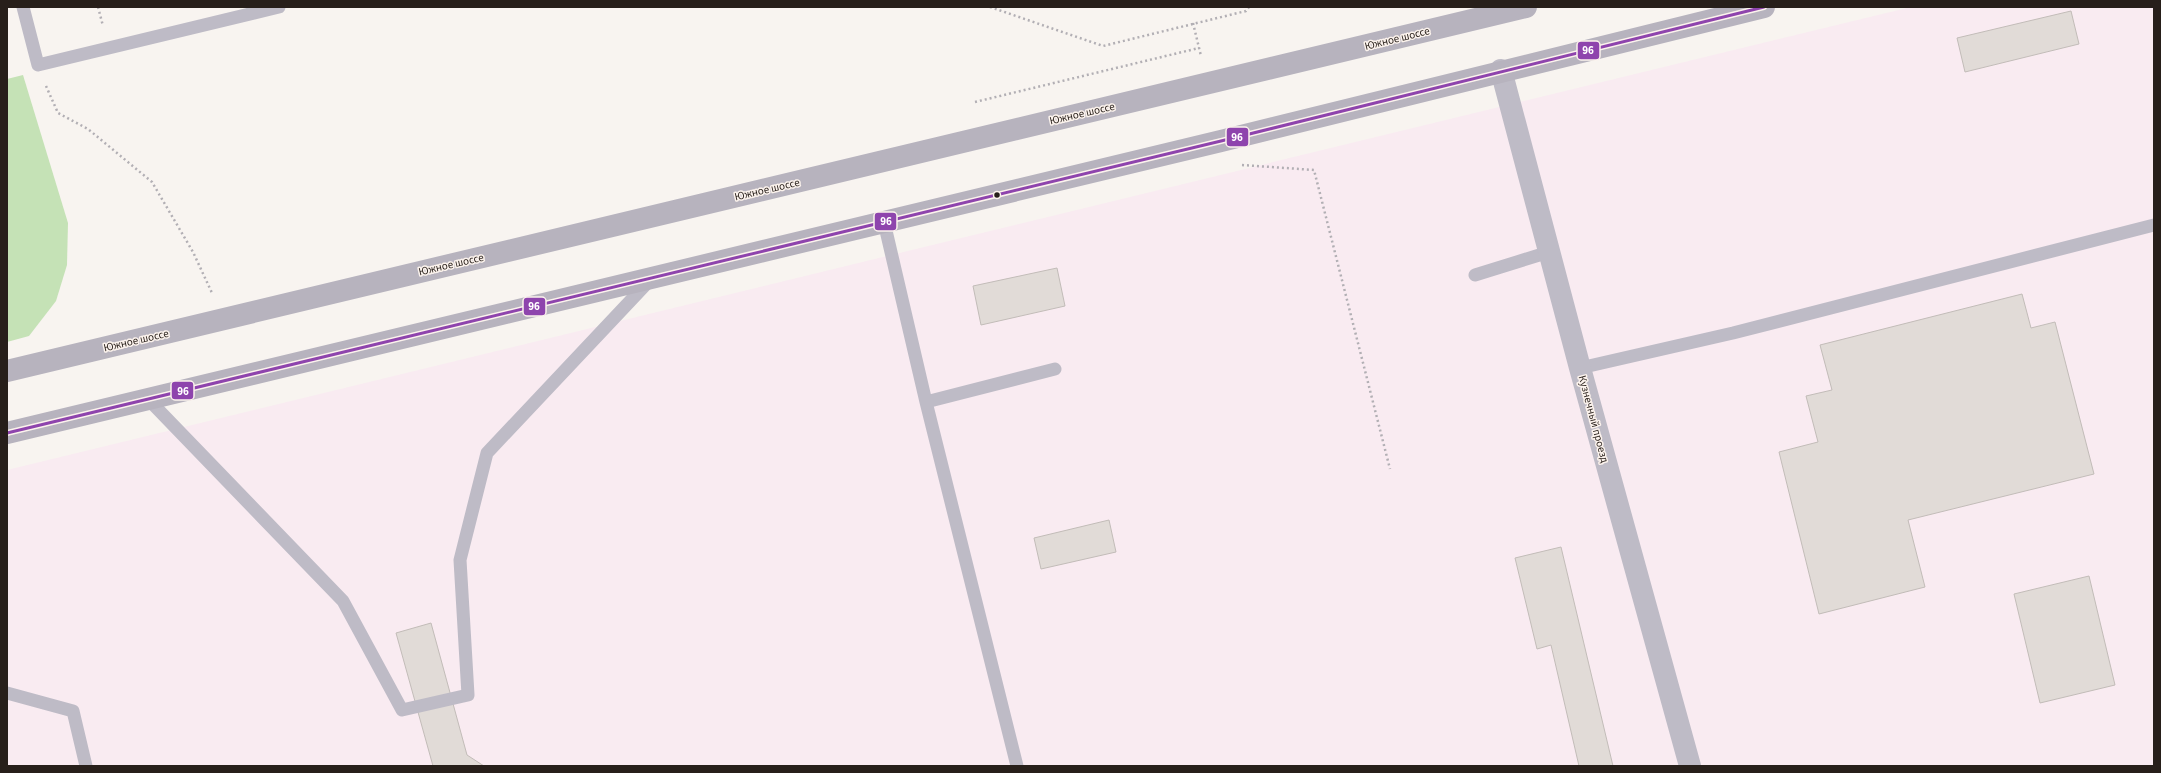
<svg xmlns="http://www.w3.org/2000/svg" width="2161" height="773" viewBox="0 0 2161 773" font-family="'Source Sans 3',sans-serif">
  <rect width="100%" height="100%" fill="#f8f4f0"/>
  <path fill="#f9ebf1" d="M 1911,7 L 2154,7 L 2154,766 L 7,766 L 7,470 Z"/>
  <path fill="#c5e2b6" d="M 23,75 L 68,223 L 67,265 L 56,301 L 29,336 L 7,342 L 7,79 Z"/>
  <path fill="#e1dbd7" stroke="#c2bcb8" d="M 2071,11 L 2079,44 L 1965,72 L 1957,38 Z
    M 1057,268 L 1065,306 L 981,325 L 973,286 Z
    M 2022,294 L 2031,328 L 2055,322 L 2094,474 L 1908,520 L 1925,587 L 1819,614 L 1779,452 L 1818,442 L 1806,396 L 1832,390 L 1820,345 Z
    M 1109,520 L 1116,552 L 1041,569 L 1034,538 Z
    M 1561,547 L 1613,766 L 1579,766 L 1551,645 L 1537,649 L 1515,558 Z
    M 2089,576 L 2115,685 L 2040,703 L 2014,594 Z
    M 431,623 L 467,755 L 484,766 L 433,766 L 396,633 Z"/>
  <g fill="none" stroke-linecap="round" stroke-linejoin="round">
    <path stroke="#b2afb4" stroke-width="2.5" stroke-dasharray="2 3" stroke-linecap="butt" d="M 98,7 L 103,26
      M 990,7 L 1103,46 L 1246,11 L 1249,7
      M 1193,23 L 1201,56
      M 46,86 L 58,113 L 88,129 L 152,182 L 193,252 L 212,293
      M 975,102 L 1199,48
      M 1242,165 L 1314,170 L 1390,469"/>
    <path stroke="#bebbc6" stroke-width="13" d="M 23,7 L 38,65 L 279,7
      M 884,222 L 926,402 L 1017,766
      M 1475,275 L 1549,252
      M 1580,368 L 1733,333 L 2154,225
      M 147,398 L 343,601 L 402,710 L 468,695 L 460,560 L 487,453 L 650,280
      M 926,402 L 1055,369
      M 7,693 L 73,711 L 86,766"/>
    <path stroke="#bebbc6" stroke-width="22" d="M 1501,70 L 1580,368 L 1690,766"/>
    <path stroke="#b7b3be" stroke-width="22" d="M 7,371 L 1526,7
      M 7,433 L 1221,141 L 1764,7"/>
    <defs>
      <path id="bus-1" d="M 7,433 L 1221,141 L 1764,7"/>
    </defs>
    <use href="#bus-1" stroke="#fcf3ed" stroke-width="6"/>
    <use href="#bus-1" stroke="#8e44ad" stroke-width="3"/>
  </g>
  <circle fill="#271f1a" stroke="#fcf3ed" stroke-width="1.5" cx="997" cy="195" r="3.5"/>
  <g text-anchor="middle" stroke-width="3" stroke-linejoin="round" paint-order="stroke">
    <g font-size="11" fill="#271f1a" stroke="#fcf3ed">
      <text transform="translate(1397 38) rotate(-14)" y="4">Южное шоссе</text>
      <text transform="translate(1082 113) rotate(-13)" y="4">Южное шоссе</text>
      <text transform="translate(767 189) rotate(-13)" y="4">Южное шоссе</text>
      <text transform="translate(451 264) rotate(-13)" y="4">Южное шоссе</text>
      <text transform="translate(136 340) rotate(-13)" y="4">Южное шоссе</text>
      <text transform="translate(1594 419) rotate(75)" y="4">Кузнечный проезд</text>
    </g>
  </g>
  <g stroke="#fcf3ed" stroke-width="1.5">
    <rect x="1577" y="41" width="23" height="19" rx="4" fill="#8e44ad"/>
    <rect x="1226" y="127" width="23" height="20" rx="4" fill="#8e44ad"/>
    <rect x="874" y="212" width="23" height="19" rx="4" fill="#8e44ad"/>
    <rect x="523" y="297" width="23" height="19" rx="4" fill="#8e44ad"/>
    <rect x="171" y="381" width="23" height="19" rx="4" fill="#8e44ad"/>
  </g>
  <g font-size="11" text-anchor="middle" font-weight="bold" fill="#fff">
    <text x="1588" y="54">96</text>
    <text x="1237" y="141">96</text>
    <text x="886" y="225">96</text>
    <text x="534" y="310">96</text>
    <text x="183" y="395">96</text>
  </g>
  <rect width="2161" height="773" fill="none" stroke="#271f1a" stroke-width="16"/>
</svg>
